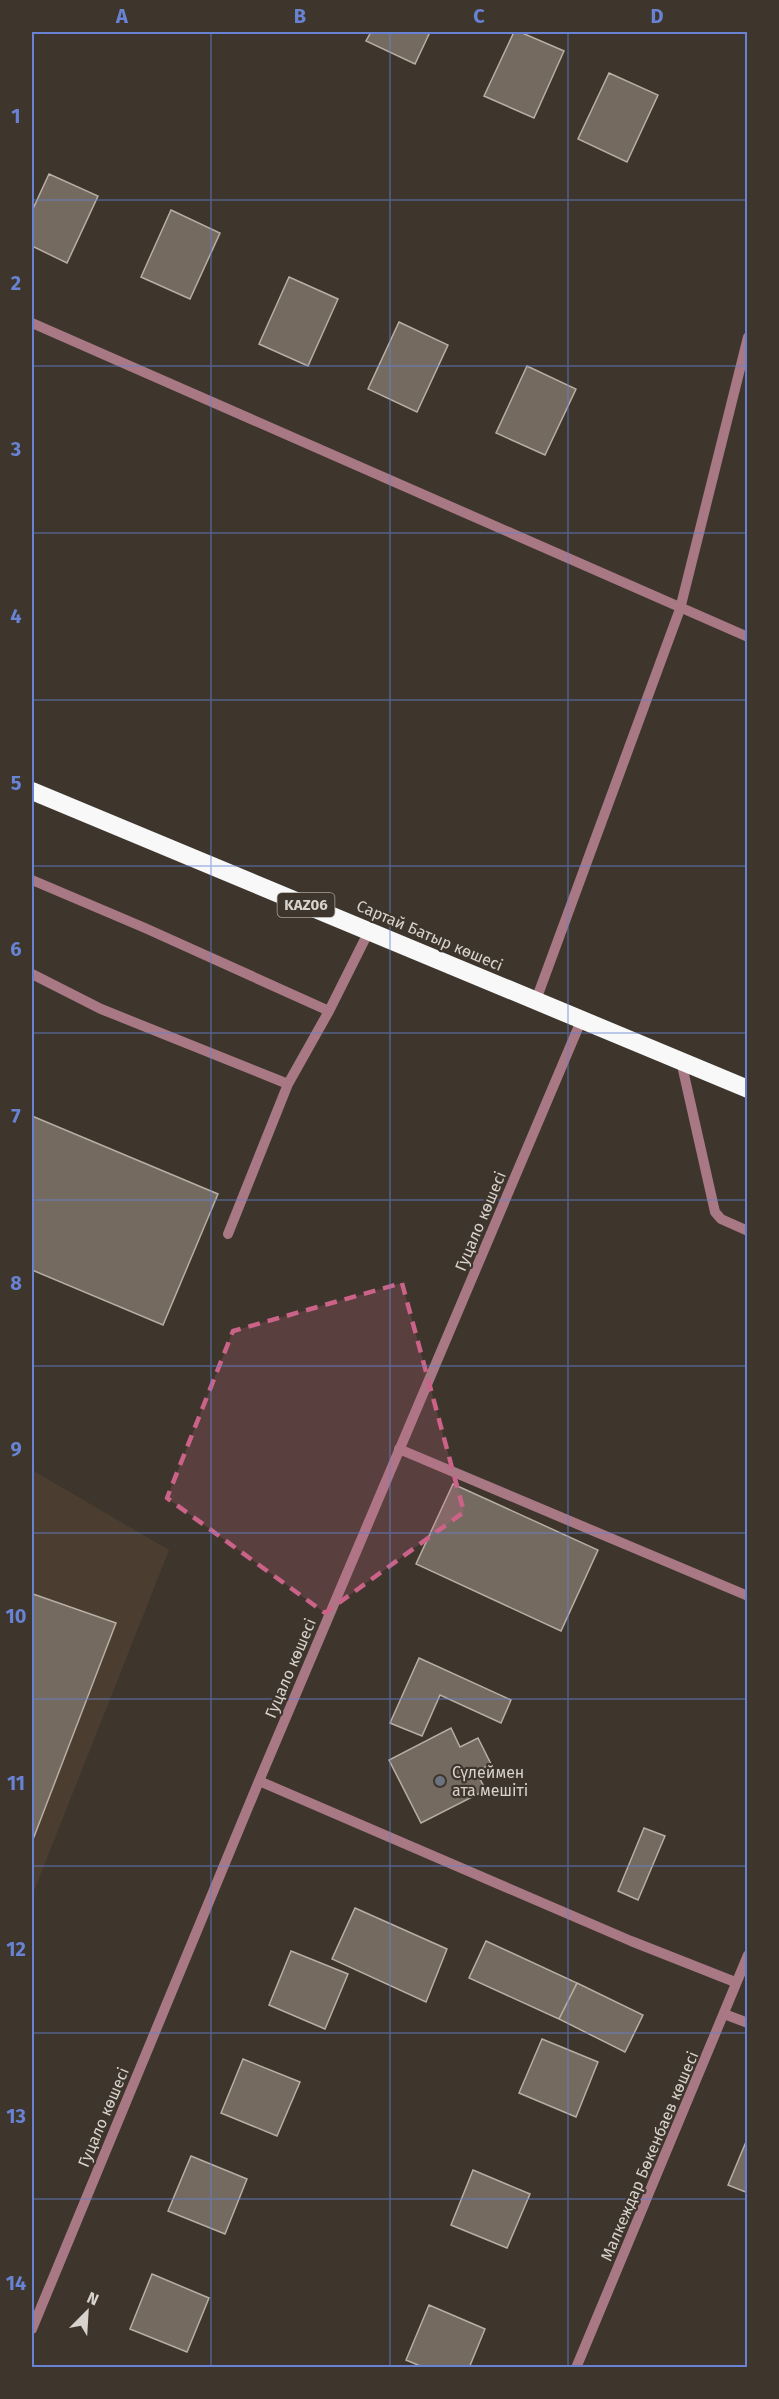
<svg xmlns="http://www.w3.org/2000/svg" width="779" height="2399" viewBox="0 0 779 2399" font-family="'Fira Sans',sans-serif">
  <rect width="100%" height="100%" fill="#3e362d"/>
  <path fill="#4b3e30" d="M 32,1470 L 169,1550 L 32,1896 Z"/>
  <path fill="#746a60" stroke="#b8aea3" stroke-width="1.5" d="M 371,32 L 430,32 L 415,64 L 366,41 Z
    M 514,32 L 520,32 L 564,51 L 534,118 L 484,96 Z
    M 609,73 L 658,95 L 627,162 L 578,139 Z
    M 49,174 L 98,196 L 67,263 L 32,246 L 32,211 Z
    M 171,210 L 220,233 L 190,299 L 141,277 Z
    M 289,277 L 338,299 L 308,366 L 259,344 Z
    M 399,322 L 448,345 L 417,412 L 368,389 Z
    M 527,366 L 576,389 L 545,455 L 496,433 Z
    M 32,1116 L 218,1194 L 163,1325 L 32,1270 Z
    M 453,1484 L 598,1550 L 561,1631 L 416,1564 Z
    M 33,1594 L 116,1623 L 32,1842 L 32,1598 Z
    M 419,1658 L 511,1700 L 501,1723 L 440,1695 L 422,1736 L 390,1723 Z
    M 451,1728 L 460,1747 L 478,1738 L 491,1764 L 476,1772 L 486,1790 L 421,1823 L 389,1760 Z
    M 644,1828 L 665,1836 L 638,1900 L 618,1891 Z
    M 355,1908 L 447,1949 L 426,2002 L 332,1959 Z
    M 486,1941 L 577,1983 L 559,2019 L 469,1978 Z
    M 291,1951 L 348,1974 L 325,2029 L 269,2005 Z
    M 577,1983 L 643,2015 L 625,2052 L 559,2019 Z
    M 542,2039 L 598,2062 L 576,2117 L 519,2093 Z
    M 243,2059 L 300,2082 L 277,2136 L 221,2113 Z
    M 748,2137 L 748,2193 L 728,2185 Z
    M 191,2156 L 247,2179 L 225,2234 L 168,2211 Z
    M 473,2170 L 530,2194 L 507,2248 L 451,2225 Z
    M 152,2274 L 209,2298 L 187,2352 L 130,2329 Z
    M 429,2305 L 485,2329 L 469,2368 L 425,2368 L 406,2360 Z"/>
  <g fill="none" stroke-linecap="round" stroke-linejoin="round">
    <path stroke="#a87985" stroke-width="10" d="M 32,323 L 748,637
      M 32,880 L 145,928 L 329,1011
      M 32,974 L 101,1009 L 288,1084
      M 536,1000 L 680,609 L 748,337
      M 681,1061 L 715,1212 L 721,1219 L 748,1231
      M 228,1234 L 288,1084 L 329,1011 L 369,931
      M 399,1449 L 748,1596
      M 259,1781 L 631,1941 L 735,1982
      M 724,2014 L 748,2023
      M 32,2329 L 259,1781 L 581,1021
      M 576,2368 L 748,1955"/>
    <path stroke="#f8f8f8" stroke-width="18" d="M 32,791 L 748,1089"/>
  </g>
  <path fill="#cb6288" fill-opacity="0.2" stroke="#cb6288" stroke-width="4.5" stroke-dasharray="12 8" stroke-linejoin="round" d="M 402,1283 L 464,1512 L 325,1613 L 167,1498 L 233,1331 Z"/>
  <path fill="none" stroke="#6883d3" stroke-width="1.5" stroke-opacity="0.55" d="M 211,32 L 211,2368M 390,32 L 390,2368M 568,32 L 568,2368M 32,200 L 748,200M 32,366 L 748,366M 32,533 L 748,533M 32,700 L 748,700M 32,866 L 748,866M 32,1033 L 748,1033M 32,1200 L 748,1200M 32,1366 L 748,1366M 32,1533 L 748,1533M 32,1699 L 748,1699M 32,1866 L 748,1866M 32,2033 L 748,2033M 32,2199 L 748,2199"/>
  <circle fill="#6b7280" stroke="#3e362d" stroke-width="2" cx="440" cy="1781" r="6"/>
  <g text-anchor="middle" stroke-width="4.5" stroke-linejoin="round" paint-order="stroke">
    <rect fill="#3e362d" stroke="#aaa39c" stroke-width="1.5" x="277.5" y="893" width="57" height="24" rx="4.5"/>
    <g font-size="15" font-weight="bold" fill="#d8d2cc">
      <text x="306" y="910">KАZ06</text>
    </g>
    <g font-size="16" fill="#d8d2cc" stroke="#3e362d">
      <text transform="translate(430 935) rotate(23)" y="6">Сартай Батыр көшесі</text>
      <text transform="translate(480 1221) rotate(-67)" y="6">Гуцало көшесі</text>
      <text transform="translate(290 1668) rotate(-67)" y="6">Гуцало көшесі</text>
      <text transform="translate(103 2117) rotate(-67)" y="6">Гуцало көшесі</text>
      <text transform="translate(649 2156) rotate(-67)" y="6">Малкеждар Бөкенбаев көшесі</text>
    </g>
    <g font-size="16" fill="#d8d2cc" stroke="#3e362d" text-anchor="start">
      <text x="452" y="1778">Сүлеймен<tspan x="452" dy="18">ата мешіті</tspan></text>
    </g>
  </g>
  <rect width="779" height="2399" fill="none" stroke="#3e362d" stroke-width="66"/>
  <g transform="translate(87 2312) rotate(24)" stroke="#3e362d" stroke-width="4.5" paint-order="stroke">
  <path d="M0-4.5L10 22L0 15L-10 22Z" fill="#d8d2cc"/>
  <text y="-9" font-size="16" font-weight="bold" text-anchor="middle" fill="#d8d2cc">N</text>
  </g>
  <rect x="33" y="33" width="713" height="2333" fill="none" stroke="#6883d3" stroke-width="2"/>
  <g font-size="20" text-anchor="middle" font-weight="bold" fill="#6883d3">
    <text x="122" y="23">A</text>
    <text x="300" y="23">B</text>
    <text x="479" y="23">C</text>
    <text x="657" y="23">D</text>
    <text x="16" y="123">1</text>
    <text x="16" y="290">2</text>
    <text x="16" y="456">3</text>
    <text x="16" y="623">4</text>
    <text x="16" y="790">5</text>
    <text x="16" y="956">6</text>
    <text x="16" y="1123">7</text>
    <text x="16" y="1290">8</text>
    <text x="16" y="1456">9</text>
    <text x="16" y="1623">10</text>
    <text x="16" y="1790">11</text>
    <text x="16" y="1956">12</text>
    <text x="16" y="2123">13</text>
    <text x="16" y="2290">14</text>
  </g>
</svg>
